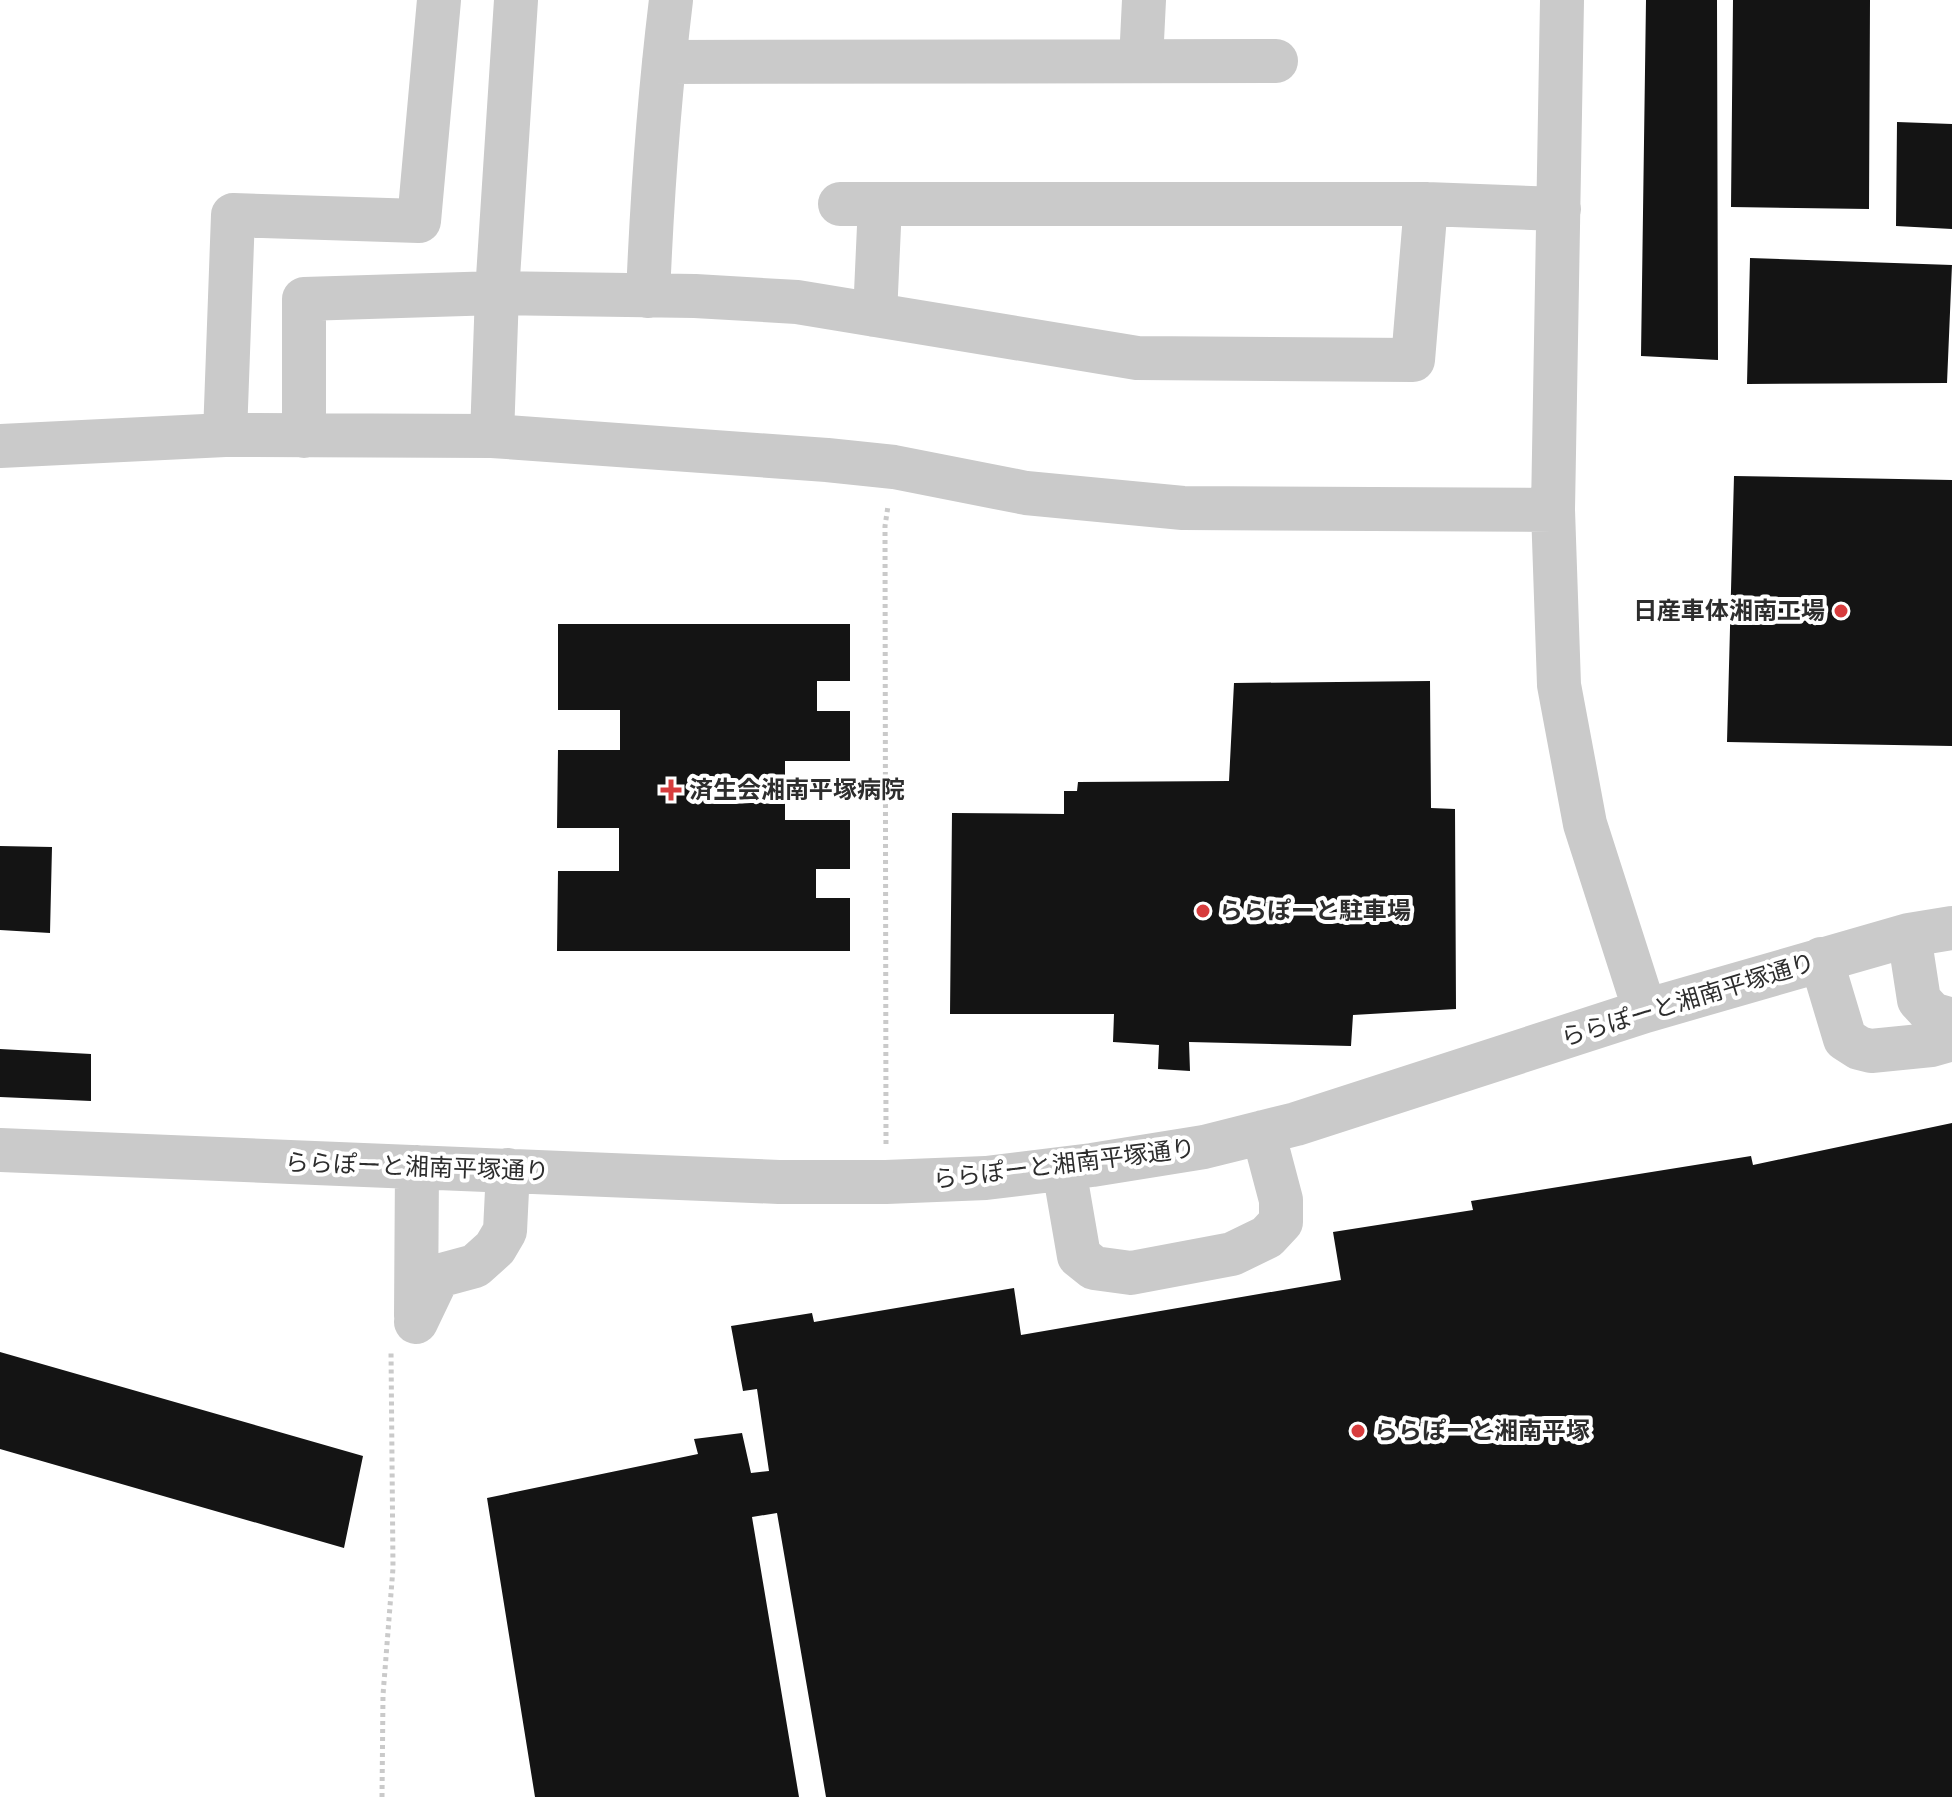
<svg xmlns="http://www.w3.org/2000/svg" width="1952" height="1797" viewBox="0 0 1952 1797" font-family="Lato,'Noto Sans JP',sans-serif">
  <rect width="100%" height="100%" fill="#fff"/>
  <path fill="#141414" d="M 1646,0 L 1717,0 L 1718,360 L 1641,356 Z
    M 1733,0 L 1870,0 L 1869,209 L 1731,207 Z
    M 1897,122 L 1952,124 L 1952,229 L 1896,226 Z
    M 1750,258 L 1952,265 L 1947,383 L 1747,384 Z
    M 1734,476 L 1952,480 L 1952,746 L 1727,742 Z
    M 558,624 L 850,624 L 850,681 L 817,681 L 817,711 L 850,711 L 850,761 L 785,761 L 785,820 L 850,820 L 850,869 L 816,869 L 816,898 L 850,898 L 850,951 L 557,951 L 558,871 L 619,871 L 619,828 L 557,828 L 558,750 L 620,750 L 620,710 L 558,710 Z
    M 1430,681 L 1431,808 L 1455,809 L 1456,1009 L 1353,1015 L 1351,1046 L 1189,1042 L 1190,1071 L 1158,1069 L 1159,1045 L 1113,1042 L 1114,1014 L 950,1014 L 952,813 L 1064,814 L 1064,791 L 1077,791 L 1078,782 L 1229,781 L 1234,683 Z
    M 0,846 L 52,847 L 50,933 L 0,930 Z
    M 0,1049 L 91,1054 L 91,1101 L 0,1097 Z
    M 1952,1123 L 1952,1797 L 826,1797 L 777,1513 L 752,1517 L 799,1797 L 535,1797 L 487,1498 L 698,1454 L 694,1439 L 742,1433 L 751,1473 L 769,1471 L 757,1389 L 743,1391 L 731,1326 L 812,1313 L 814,1322 L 1014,1288 L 1021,1335 L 1341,1280 L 1333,1232 L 1473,1210 L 1471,1201 L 1751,1156 L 1753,1165 Z
    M 0,1352 L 363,1456 L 344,1548 L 0,1449 Z"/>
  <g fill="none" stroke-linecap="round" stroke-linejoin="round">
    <path stroke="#cacaca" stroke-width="5" stroke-dasharray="4 4" stroke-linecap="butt" d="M 886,1144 L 885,526 L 888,506
      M 382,1797 L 383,1695 L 393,1568 L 391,1350"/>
    <path stroke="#cacaca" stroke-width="44" d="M 1562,0 L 1553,510 L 1559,685 L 1585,824 L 1645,1011
      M 1141,61 L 1144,0
      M 664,62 L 1276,61
      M 840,204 L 1426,204 L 1559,209
      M 648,296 C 652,197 659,98 671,0
      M 875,315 L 880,204
      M 225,435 L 233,215 L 419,221 L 439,0
      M 304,436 L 304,299 L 497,293 L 695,296 L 797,302 L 1137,358 L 1413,360 L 1426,204
      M 492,436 L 497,293 L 516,0
      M 0,446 L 225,435 L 492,436 L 827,460 L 894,467 L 1026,493 L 1183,508 L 1553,510
      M 1909,935 L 1919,1000 L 1932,1014 L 1952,1020
      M 1821,959 L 1845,1039 L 1859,1048 L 1871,1051 L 1931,1045 L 1952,1039
      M 0,1150 L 779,1182 L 886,1182 L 986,1178 L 1092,1165 L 1204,1147 L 1296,1124 L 1645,1011 L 1909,935 L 1952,928
      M 1064,1169 L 1079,1256 L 1094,1268 L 1131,1273 L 1232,1254 L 1267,1237 L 1281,1222 L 1281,1200 L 1263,1132
      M 416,1316 L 417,1167
      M 416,1322 L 438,1276 L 475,1266 L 495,1248 L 505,1231 L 508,1170"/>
  </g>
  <g fill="#d73c3d" stroke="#fff" stroke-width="3">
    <circle cx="1841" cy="611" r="8"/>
    <path d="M667 778h8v8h8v8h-8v8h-8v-8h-8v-8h8z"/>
    <circle cx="1203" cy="911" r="8"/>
    <circle cx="1358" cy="1431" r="8"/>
  </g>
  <g text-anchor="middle" stroke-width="8" stroke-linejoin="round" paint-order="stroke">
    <g font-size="24" font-weight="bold" fill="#2d2d2d" stroke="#fff" text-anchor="start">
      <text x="1825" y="619" text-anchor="end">日産車体湘南工場</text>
      <text x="689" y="798">済生会湘南平塚病院</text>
      <text x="1219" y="919">ららぽーと駐車場</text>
      <text x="1374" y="1439">ららぽーと湘南平塚</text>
    </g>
    <g font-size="24" fill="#2d2d2d" stroke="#fff">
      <text transform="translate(1688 1000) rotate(-17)" y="8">ららぽーと湘南平塚通り</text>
      <text transform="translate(1064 1164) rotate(-7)" y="8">ららぽーと湘南平塚通り</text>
      <text transform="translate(417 1167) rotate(2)" y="8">ららぽーと湘南平塚通り</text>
    </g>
  </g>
</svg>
